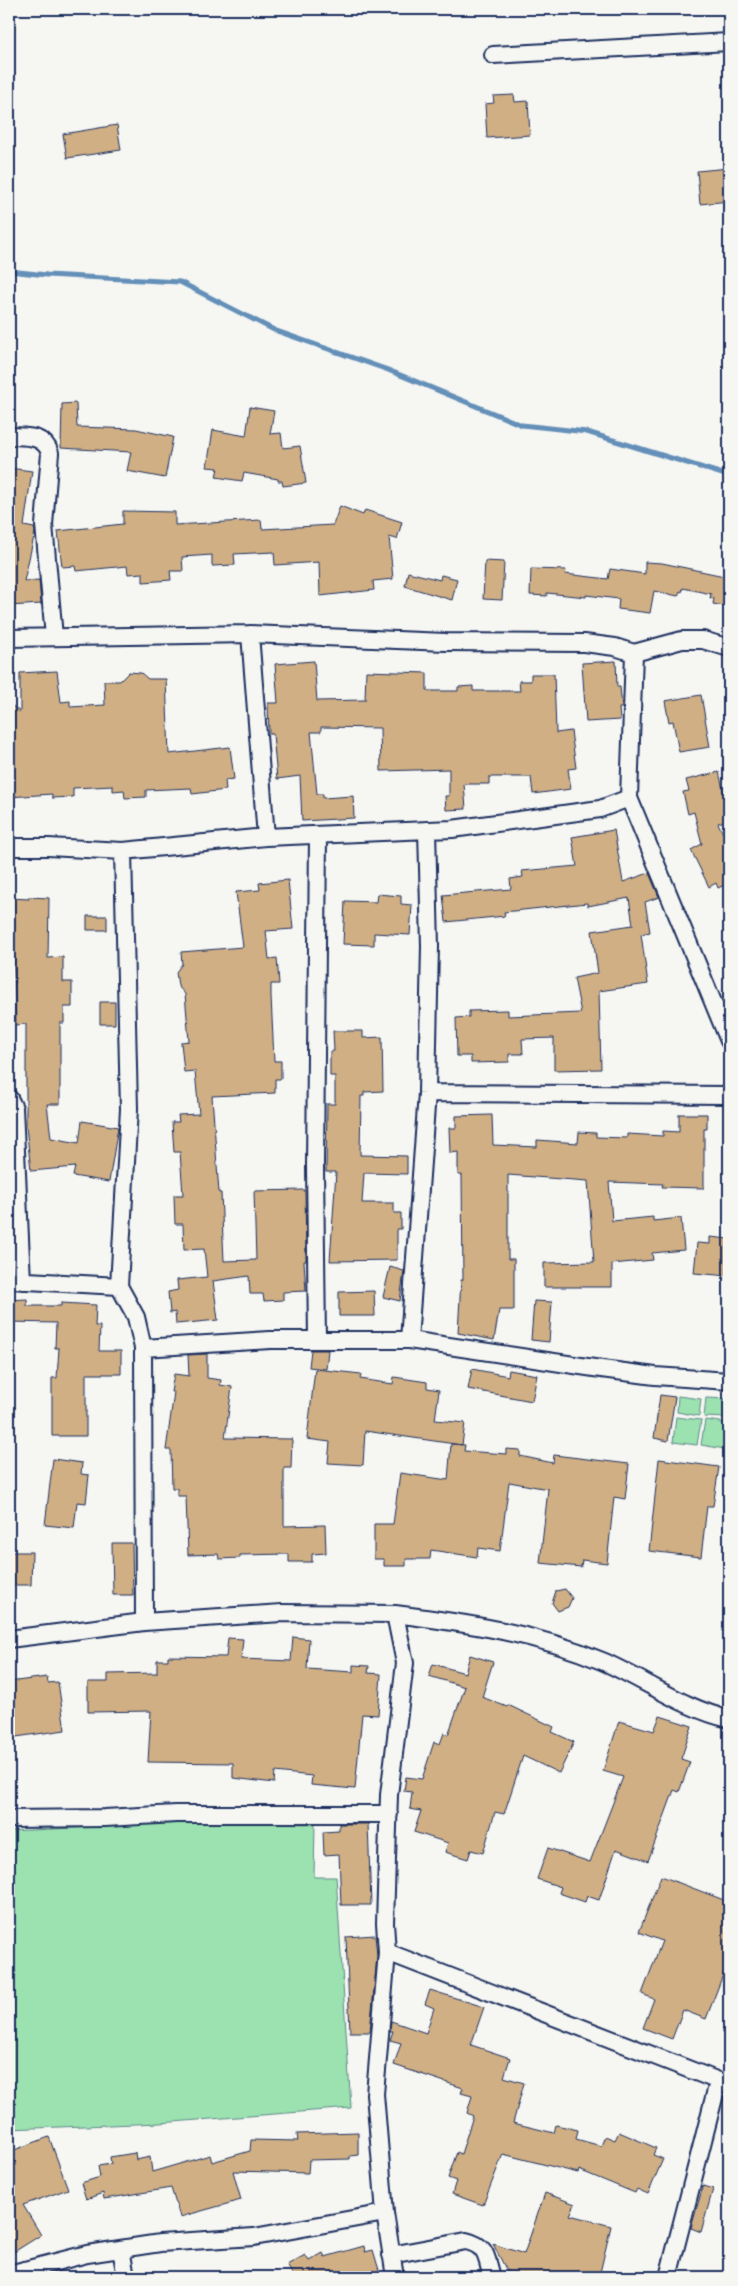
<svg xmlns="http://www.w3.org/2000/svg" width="738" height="2286" viewBox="0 0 738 2286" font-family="Dekko,sans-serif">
  <rect width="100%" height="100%" fill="#f6f6f2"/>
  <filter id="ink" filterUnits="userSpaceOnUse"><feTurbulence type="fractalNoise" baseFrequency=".02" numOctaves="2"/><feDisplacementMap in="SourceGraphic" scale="10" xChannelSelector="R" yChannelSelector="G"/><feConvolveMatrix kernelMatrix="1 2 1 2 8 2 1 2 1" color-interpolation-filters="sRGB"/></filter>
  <g filter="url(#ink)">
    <path fill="#9be2b0" stroke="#5b8887" d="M 678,1396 L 701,1399 L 699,1416 L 677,1412 Z
      M 706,1398 L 728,1399 L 727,1418 L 704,1417 Z
      M 676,1417 L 701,1420 L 697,1445 L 673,1442 Z
      M 705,1420 L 728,1423 L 725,1449 L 701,1445 Z
      M 203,1822 L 315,1824 L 314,1877 L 336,1877 L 351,2108 L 160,2123 L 9,2129 L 9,1831 Z"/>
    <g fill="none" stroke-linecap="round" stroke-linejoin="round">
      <path stroke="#648fb8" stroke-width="5" d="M 9,271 L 47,275 L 180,282 L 274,330 L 388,370 L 522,425 L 587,432 L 729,476"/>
    </g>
    <path fill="#d1af84" stroke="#1b2f5e" d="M 514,95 L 515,102 L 528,101 L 530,135 L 487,138 L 485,104 L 494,103 L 493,96 Z
      M 117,125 L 121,150 L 67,158 L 63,134 Z
      M 729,168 L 729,201 L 700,204 L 697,171 Z
      M 76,403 L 77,427 L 136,429 L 173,437 L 165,478 L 127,471 L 131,452 L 61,448 L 62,404 Z
      M 250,407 L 274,411 L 270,434 L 281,433 L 283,448 L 300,446 L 306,483 L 283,486 L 282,481 L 278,481 L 278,479 L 244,473 L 242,481 L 216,477 L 218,468 L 207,467 L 213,430 L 246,436 Z
      M 9,468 L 32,471 L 24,526 L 34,528 L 35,532 L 24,581 L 39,580 L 41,604 L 9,606 Z
      M 340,506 L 363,515 L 365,510 L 402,522 L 397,539 L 389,537 L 393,579 L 373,581 L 374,590 L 320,596 L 319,562 L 275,565 L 274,552 L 234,554 L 235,565 L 212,566 L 212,555 L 182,557 L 183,571 L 170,571 L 171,580 L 143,582 L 143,573 L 128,574 L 127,566 L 76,571 L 75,566 L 62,567 L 58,531 L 123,524 L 123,511 L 175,512 L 175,525 L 261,520 L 262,529 L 333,525 Z
      M 485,561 L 504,562 L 502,600 L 483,599 Z
      M 645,562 L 662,563 L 729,577 L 729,607 L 713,604 L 714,598 L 710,598 L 711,594 L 683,588 L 682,592 L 680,591 L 678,596 L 654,591 L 650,613 L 618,609 L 619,599 L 586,595 L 586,597 L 547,593 L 547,596 L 530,595 L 531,569 L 566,570 L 565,574 L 608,579 L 610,569 L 645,574 Z
      M 408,572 L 440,580 L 441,575 L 457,579 L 452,600 L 405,586 Z
      M 314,661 L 317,701 L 365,700 L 366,671 L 427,673 L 427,691 L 458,691 L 458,687 L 473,686 L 473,691 L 520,691 L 519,681 L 531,681 L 531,674 L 554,674 L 556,733 L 571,731 L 576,768 L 568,769 L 571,789 L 533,794 L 531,777 L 489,777 L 489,784 L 464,784 L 466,809 L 446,810 L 445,796 L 449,796 L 449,769 L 381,771 L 380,728 L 321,727 L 321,732 L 311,732 L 317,794 L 323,794 L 323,798 L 353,796 L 354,818 L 302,821 L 300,776 L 277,779 L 273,734 L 269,734 L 268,703 L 278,703 L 275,664 Z
      M 616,661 L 617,687 L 620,687 L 622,708 L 619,708 L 620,720 L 586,722 L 582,663 Z
      M 57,671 L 61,702 L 70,701 L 70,707 L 105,705 L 104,681 L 120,681 L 129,672 L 141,673 L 148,679 L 166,679 L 169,754 L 230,747 L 234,779 L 225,780 L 226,790 L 192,794 L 191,788 L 146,790 L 146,797 L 125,798 L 124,790 L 113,791 L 113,786 L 73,788 L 73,797 L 52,798 L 52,794 L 9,797 L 9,703 L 20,712 L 20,673 Z
      M 701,695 L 710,747 L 679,752 L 673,721 L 669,722 L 665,701 Z
      M 719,772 L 729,815 L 729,820 L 718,823 L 729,846 L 729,883 L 718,888 L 716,883 L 709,887 L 691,850 L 702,844 L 694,812 L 688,814 L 683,792 L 689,791 L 686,780 Z
      M 614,830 L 623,882 L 649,873 L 659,897 L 645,902 L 650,932 L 641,934 L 648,984 L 599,991 L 601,1069 L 554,1070 L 554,1038 L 522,1039 L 523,1054 L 509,1054 L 509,1062 L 471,1063 L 471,1056 L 457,1056 L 456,1018 L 469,1017 L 469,1011 L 508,1010 L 508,1016 L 581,1013 L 574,978 L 598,973 L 592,931 L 633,925 L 629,898 L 588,906 L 587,903 L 504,912 L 505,916 L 446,922 L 443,895 L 511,889 L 510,879 L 523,877 L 522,871 L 577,866 L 572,837 Z
      M 288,880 L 293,929 L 266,931 L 269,959 L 277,958 L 279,984 L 271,984 L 271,996 L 274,1061 L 281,1061 L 281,1079 L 275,1079 L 275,1093 L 212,1096 L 219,1193 L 221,1193 L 224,1261 L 256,1260 L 254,1191 L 305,1190 L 306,1261 L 304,1261 L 306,1291 L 283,1292 L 283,1300 L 264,1301 L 263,1294 L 250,1294 L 249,1276 L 213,1281 L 218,1320 L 176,1324 L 175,1312 L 170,1313 L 168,1292 L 178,1290 L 177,1280 L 207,1277 L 204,1249 L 184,1250 L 183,1224 L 175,1224 L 174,1195 L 183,1195 L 180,1152 L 174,1152 L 172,1122 L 179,1122 L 178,1115 L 199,1114 L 195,1071 L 184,1072 L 181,1042 L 189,1041 L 185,994 L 178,986 L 176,972 L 182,964 L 181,952 L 243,947 L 236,892 L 260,890 L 259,883 Z
      M 377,894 L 401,896 L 401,904 L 412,905 L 410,935 L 374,933 L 374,945 L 343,944 L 345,901 L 376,902 Z
      M 29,897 L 49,898 L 48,958 L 63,957 L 63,982 L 72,982 L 72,1007 L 64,1007 L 64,1023 L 60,1023 L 60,1104 L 47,1104 L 51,1138 L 79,1143 L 82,1121 L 118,1127 L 109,1182 L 73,1176 L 75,1167 L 31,1171 L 26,1126 L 26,1024 L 16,1025 L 13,943 L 9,943 L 9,898 L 29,899 Z
      M 87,916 L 107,916 L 107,930 L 87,930 Z
      M 100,1002 L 115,1002 L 115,1024 L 100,1024 Z
      M 333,1031 L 363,1031 L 363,1038 L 382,1037 L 383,1091 L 364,1092 L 364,1096 L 361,1096 L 360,1155 L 407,1156 L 407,1174 L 364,1173 L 362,1203 L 394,1203 L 394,1213 L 401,1213 L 401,1229 L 397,1229 L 397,1260 L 330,1261 L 336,1172 L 326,1172 L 327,1104 L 335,1104 L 335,1076 L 330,1076 L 330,1051 L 334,1051 Z
      M 679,1114 L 707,1114 L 707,1129 L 704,1129 L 704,1188 L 662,1187 L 663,1184 L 609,1182 L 612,1221 L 653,1217 L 653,1221 L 681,1218 L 684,1250 L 652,1253 L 653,1260 L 612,1264 L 612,1287 L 544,1287 L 544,1263 L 594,1262 L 588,1181 L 508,1175 L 508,1259 L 514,1259 L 514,1310 L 499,1310 L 494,1340 L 458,1333 L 461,1280 L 463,1280 L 462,1175 L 458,1175 L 458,1152 L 450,1153 L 449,1128 L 456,1128 L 456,1116 L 492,1115 L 493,1145 L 537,1147 L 537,1140 L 578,1143 L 579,1132 L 596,1133 L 596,1137 L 627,1138 L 627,1134 L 663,1136 L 663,1131 L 679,1132 Z
      M 710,1237 L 729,1239 L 729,1276 L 694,1273 L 697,1243 L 710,1244 Z
      M 390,1267 L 404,1271 L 400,1301 L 383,1297 Z
      M 374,1291 L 375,1316 L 339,1316 L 339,1292 Z
      M 27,1299 L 27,1306 L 61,1306 L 61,1303 L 96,1305 L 95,1326 L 100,1326 L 99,1351 L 121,1351 L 121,1374 L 86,1374 L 86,1436 L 52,1436 L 52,1378 L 57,1378 L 59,1348 L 55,1348 L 56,1323 L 9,1322 L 9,1300 Z
      M 534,1301 L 552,1302 L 549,1342 L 531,1340 Z
      M 311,1350 L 328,1350 L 326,1369 L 309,1367 Z
      M 207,1354 L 207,1378 L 221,1380 L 220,1385 L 232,1387 L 225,1438 L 292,1439 L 291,1468 L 284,1468 L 284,1526 L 325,1525 L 326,1553 L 312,1554 L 312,1562 L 289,1562 L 289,1554 L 240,1555 L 240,1558 L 219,1559 L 218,1554 L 188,1555 L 186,1496 L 177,1496 L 177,1488 L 172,1488 L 171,1450 L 166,1450 L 174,1392 L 171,1392 L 174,1374 L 189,1376 L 188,1355 Z
      M 315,1369 L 361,1374 L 360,1379 L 393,1384 L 394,1377 L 427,1382 L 427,1388 L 439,1390 L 435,1420 L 465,1423 L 462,1445 L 365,1431 L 363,1465 L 328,1463 L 330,1442 L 307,1439 Z
      M 472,1369 L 508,1376 L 509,1370 L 537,1375 L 532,1401 L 468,1389 Z
      M 660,1395 L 675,1397 L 668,1441 L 654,1438 Z
      M 451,1444 L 465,1445 L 464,1451 L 506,1454 L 506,1449 L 520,1450 L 520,1456 L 553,1463 L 554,1455 L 629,1464 L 625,1499 L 614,1497 L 607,1563 L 582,1560 L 581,1567 L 540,1563 L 548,1489 L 509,1482 L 500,1551 L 478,1548 L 477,1557 L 431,1550 L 430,1559 L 406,1559 L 406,1566 L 384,1566 L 384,1559 L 374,1559 L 374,1524 L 393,1524 L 400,1473 L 448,1480 Z
      M 53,1459 L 82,1463 L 81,1474 L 89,1475 L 86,1503 L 77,1502 L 74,1528 L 45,1525 Z
      M 659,1459 L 719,1467 L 713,1506 L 707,1506 L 701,1557 L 649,1551 Z
      M 112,1543 L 132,1543 L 133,1595 L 113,1595 Z
      M 9,1552 L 32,1552 L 31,1585 L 9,1585 Z
      M 565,1589 L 572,1598 L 568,1607 L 558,1611 L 552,1603 L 556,1591 Z
      M 293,1637 L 309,1639 L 307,1669 L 353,1672 L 353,1665 L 369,1666 L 368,1673 L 381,1674 L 378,1715 L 362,1714 L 355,1789 L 311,1785 L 312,1776 L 275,1772 L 274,1783 L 233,1778 L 233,1763 L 148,1762 L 151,1711 L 88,1712 L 88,1682 L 108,1682 L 108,1674 L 157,1673 L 157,1660 L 168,1660 L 168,1656 L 226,1657 L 228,1638 L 243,1639 L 241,1659 L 291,1661 Z
      M 470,1655 L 493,1662 L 482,1697 L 507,1707 L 508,1705 L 554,1727 L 552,1732 L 574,1742 L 559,1773 L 523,1756 L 504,1814 L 495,1812 L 483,1853 L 471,1850 L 468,1859 L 445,1852 L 448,1843 L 414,1832 L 421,1811 L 410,1809 L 412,1792 L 404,1791 L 406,1777 L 422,1779 L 434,1742 L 440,1744 L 444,1733 L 448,1735 L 465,1687 L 429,1676 L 433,1664 L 465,1673 Z
      M 47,1677 L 48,1683 L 58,1682 L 65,1730 L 9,1738 L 9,1682 Z
      M 660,1716 L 692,1726 L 681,1759 L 690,1762 L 679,1792 L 674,1790 L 648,1861 L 616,1849 L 599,1900 L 587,1896 L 585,1902 L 559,1893 L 561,1887 L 537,1879 L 548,1848 L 590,1862 L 623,1777 L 603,1771 L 619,1721 L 654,1731 Z
      M 339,1824 L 368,1824 L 371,1905 L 341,1905 L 339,1854 L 324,1855 L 323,1832 L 339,1831 Z
      M 661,1876 L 729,1902 L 729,1959 L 706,2019 L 683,2010 L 672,2039 L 643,2028 L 654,1999 L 642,1994 L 662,1941 L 639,1932 Z
      M 375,1935 L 377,1956 L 370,2032 L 350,2032 L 346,1937 Z
      M 430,1990 L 484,2007 L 471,2045 L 510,2058 L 504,2077 L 524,2083 L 513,2123 L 554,2133 L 556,2125 L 578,2130 L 576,2139 L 601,2146 L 605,2136 L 615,2140 L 619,2132 L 656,2148 L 653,2155 L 663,2159 L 648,2194 L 637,2189 L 635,2193 L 579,2170 L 578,2173 L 503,2154 L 483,2205 L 452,2194 L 456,2181 L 448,2178 L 457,2152 L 461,2154 L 473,2116 L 467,2113 L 472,2096 L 461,2093 L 463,2088 L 394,2065 L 401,2043 L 390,2040 L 393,2031 L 390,2031 L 391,2021 L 426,2033 L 434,2008 L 425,2004 Z
      M 358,2132 L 358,2155 L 350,2156 L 350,2159 L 309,2160 L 308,2173 L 233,2171 L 241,2200 L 180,2217 L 171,2188 L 104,2199 L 103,2193 L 86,2199 L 81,2183 L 100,2177 L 98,2166 L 111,2164 L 110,2157 L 135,2153 L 136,2160 L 150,2157 L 152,2172 L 210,2155 L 212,2162 L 250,2151 L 251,2140 L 298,2141 L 297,2134 Z
      M 49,2137 L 68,2189 L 23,2205 L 41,2235 L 9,2255 L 9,2152 Z
      M 703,2186 L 713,2189 L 701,2232 L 691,2228 Z
      M 545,2193 L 575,2204 L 570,2215 L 611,2226 L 599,2277 L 516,2277 L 509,2275 L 493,2244 L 524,2254 Z
      M 364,2246 L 365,2252 L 373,2250 L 381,2277 L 294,2277 L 287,2265 L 305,2255 L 309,2261 L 323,2253 L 325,2257 Z"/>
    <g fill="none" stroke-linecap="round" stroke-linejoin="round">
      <defs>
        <path id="street" d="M 493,55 L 729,42
          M 9,436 C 25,437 44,434 50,453 L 44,525 L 54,637
          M 250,634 L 266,837
          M 9,638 L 250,634 L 446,642 L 584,643 L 615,647 L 634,653 L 682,640 L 703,640 L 729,648
          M 629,798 L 729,1041
          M 9,847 L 48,847 L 123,851 L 266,837 L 452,829 L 600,809 L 629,798 L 634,653
          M 123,851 L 129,1109 L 119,1286 L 136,1317 L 143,1348 L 144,1622
          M 427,1093 L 729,1095
          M 9,1098 L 14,1108 L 22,1281
          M 9,1280 L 119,1286
          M 317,1340 L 315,1166 L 318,835
          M 409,1340 L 427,1093 L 430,946 L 427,830
          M 143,1348 L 270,1340 L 409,1340 L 594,1368 L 655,1376 L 729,1381
          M 395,1614 C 466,1623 535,1633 602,1661 C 644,1679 684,1709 729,1719
          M 9,1639 L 144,1622 L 282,1613 L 395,1614 L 405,1663 L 389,1795 L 385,1923 L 387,1952 L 729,2085
          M 9,1819 L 105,1818 L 176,1814 L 389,1814
          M 387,1952 L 375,2094 L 385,2213 L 395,2277
          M 121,2249 L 126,2277
          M 391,2255 L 466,2241 C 488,2246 486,2258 492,2277
          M 9,2274 L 87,2254 L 160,2243 L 254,2237 L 385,2213
          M 668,2277 L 718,2082"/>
      </defs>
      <use href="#street" stroke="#1b2f5e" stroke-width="20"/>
      <use href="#street" stroke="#f6f6f2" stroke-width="16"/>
    </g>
  </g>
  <rect width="738" height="2286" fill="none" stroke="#f6f6f2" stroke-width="30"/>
  <rect x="15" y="15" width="708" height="2256" fill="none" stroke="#1b2f5e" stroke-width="2" filter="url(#ink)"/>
</svg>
